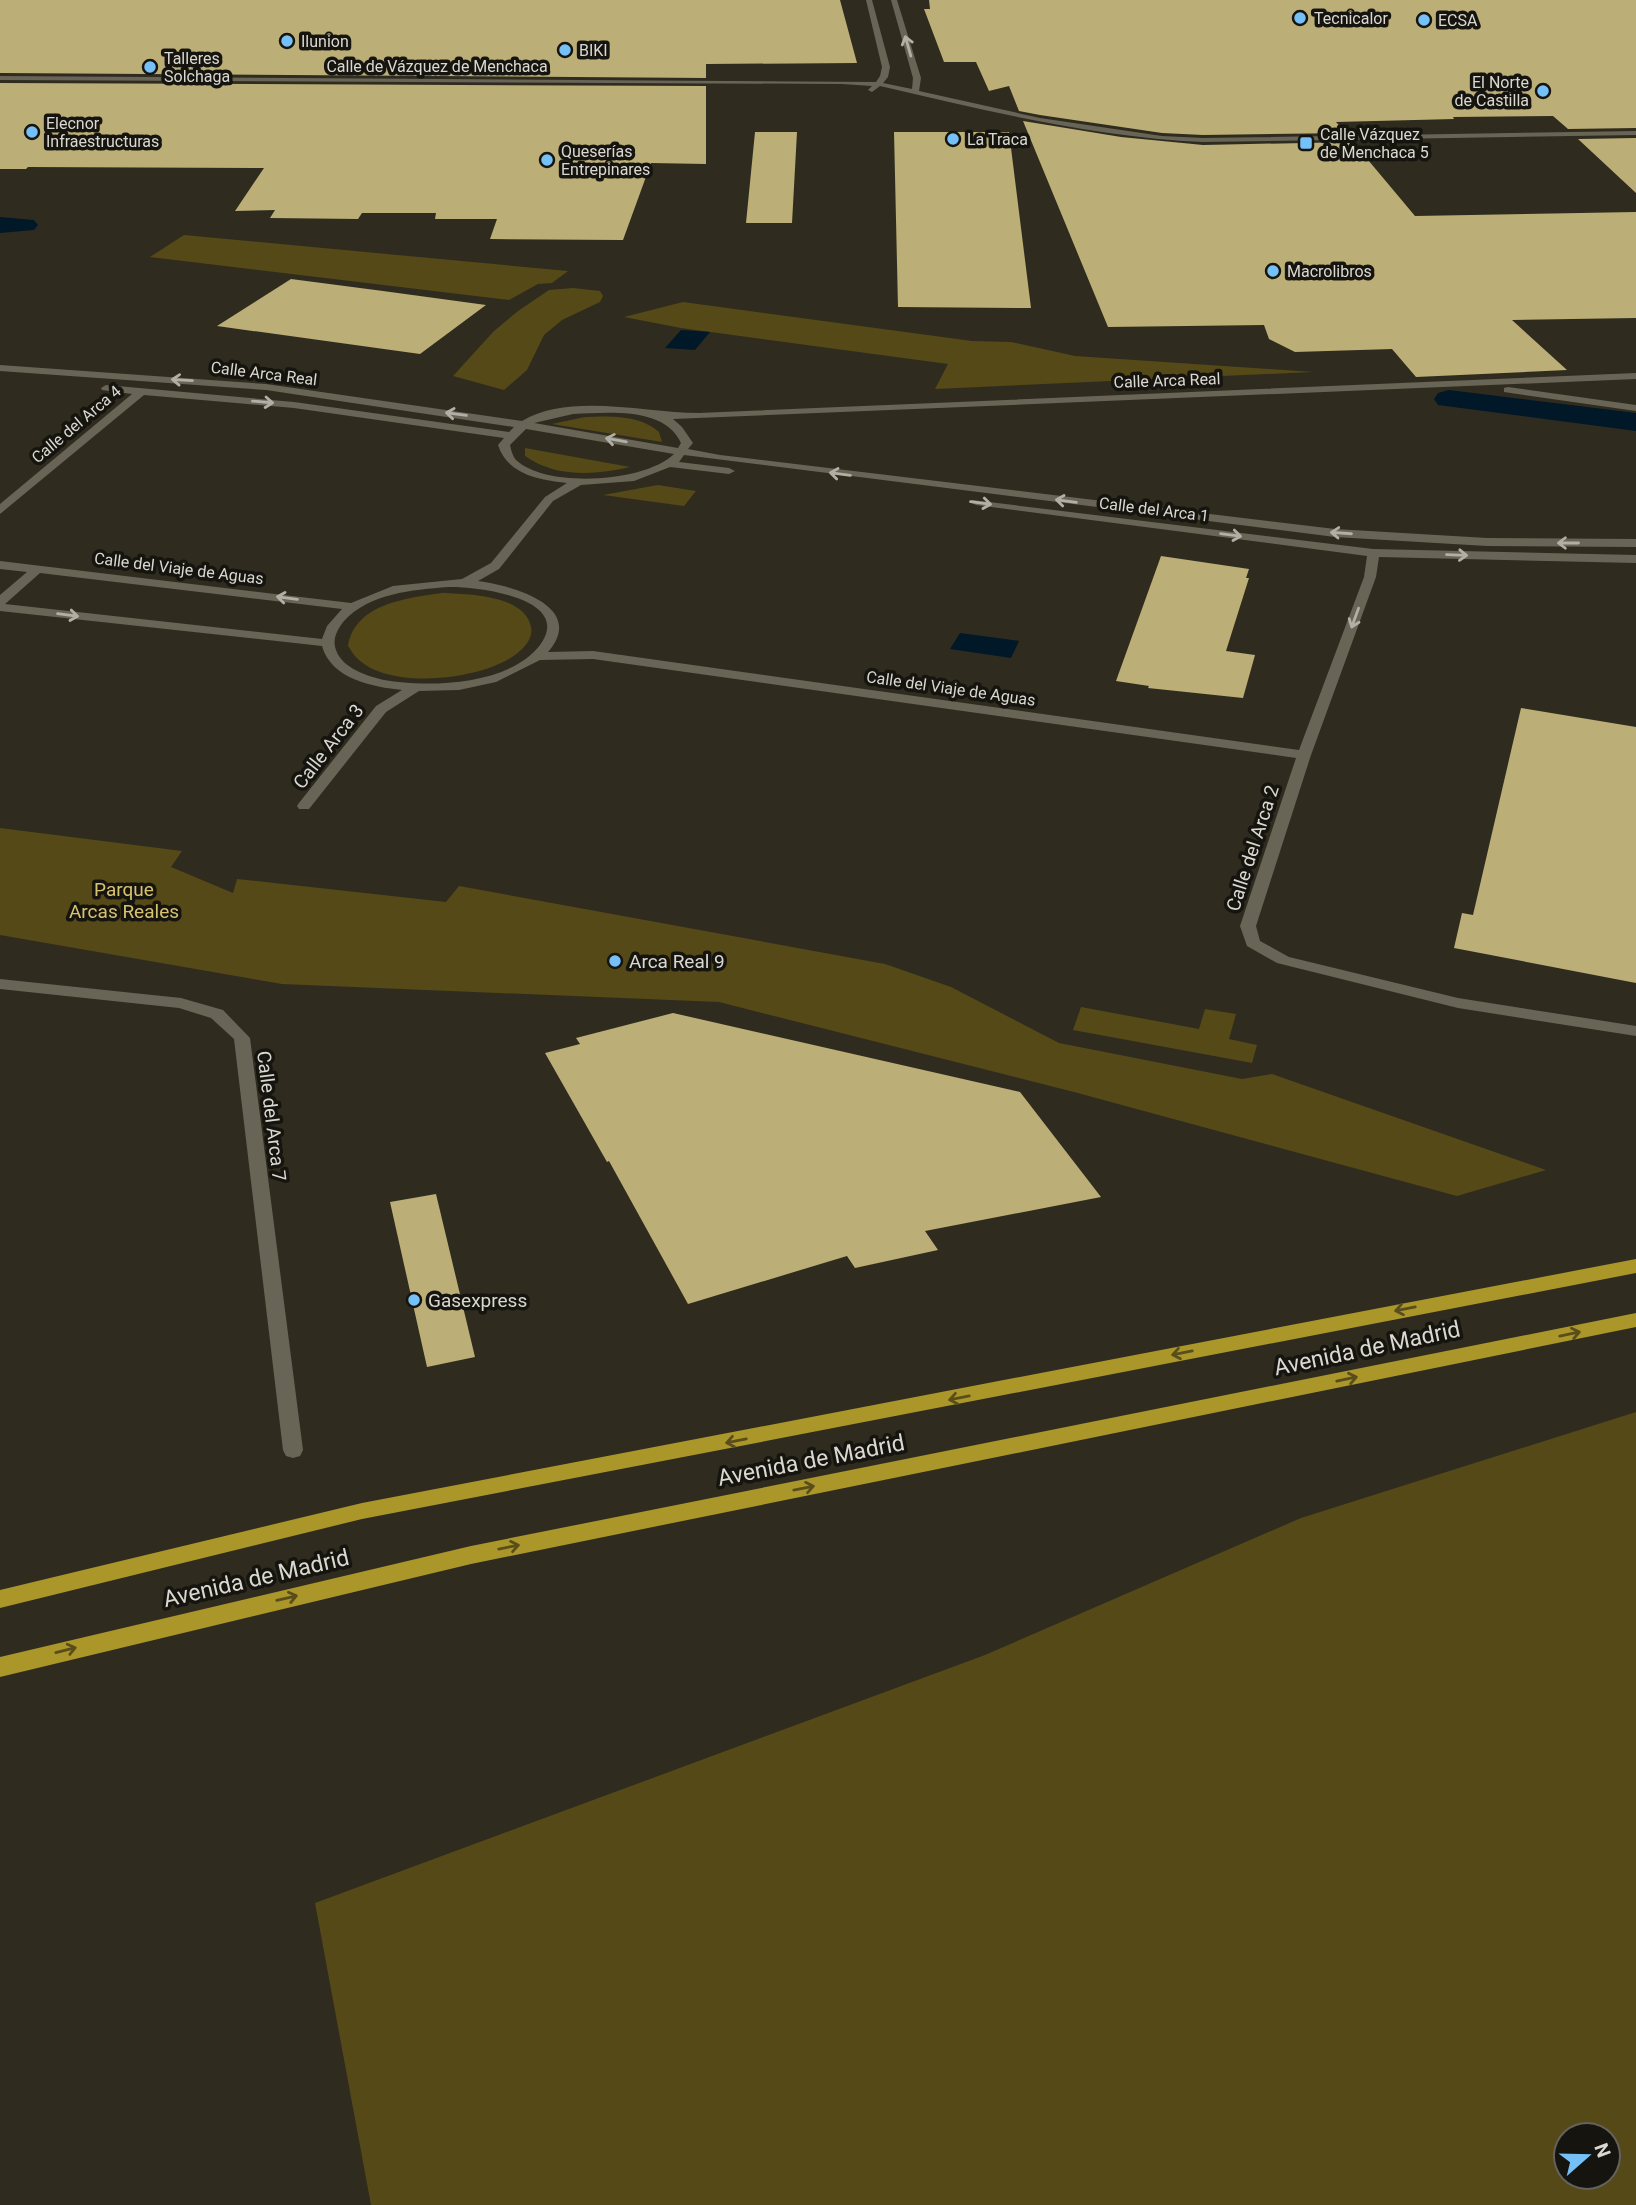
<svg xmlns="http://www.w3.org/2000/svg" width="1636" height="2205" viewBox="0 0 1636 2205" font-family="Roboto,sans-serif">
  <rect width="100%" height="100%" fill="#2f2c1f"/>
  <path fill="#554918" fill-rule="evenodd" d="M 184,235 L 568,271 L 552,283 L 538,284 L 509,300 L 150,257 Z
    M 573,288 L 600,291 L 603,296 L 600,302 L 562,320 L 544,335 L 527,370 L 504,390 L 453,376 L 494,331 L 518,311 L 549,290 Z
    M 683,302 L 972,341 L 1011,342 L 1075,356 L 1313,372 L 935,389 L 948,364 L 681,328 L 624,317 Z
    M 585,417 C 609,416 640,415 659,432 L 662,442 L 552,424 Z
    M 525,448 L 630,467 C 595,475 556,478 525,456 Z
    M 658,485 L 696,491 L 684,506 L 603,495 Z
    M 442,593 C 468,594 525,595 531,627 C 534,639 522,651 512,657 C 478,680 390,690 358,659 C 354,656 351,650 348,646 C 355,604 406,598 442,593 Z
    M 0,828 L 182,851 L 171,867 L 233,893 L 237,879 L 446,902 L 459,886 L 885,964 L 951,987 L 1059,1043 L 1242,1079 L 1272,1074 L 1546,1170 L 1457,1196 L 1074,1092 L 719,1002 L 282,984 L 0,935 Z
    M 1081,1007 L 1199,1029 L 1205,1009 L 1236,1014 L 1229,1039 L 1257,1045 L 1252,1063 L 1073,1030 Z
    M 1636,1412 L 1636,2205 L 371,2205 L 315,1903 L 985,1655 L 1301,1518 ZM 1566,2135 L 1608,2135 L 1608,2177 L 1566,2177 Z"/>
  <path fill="#011828" d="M 681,330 L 710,332 L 695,350 L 665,348 Z
    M 960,633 L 1019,641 L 1011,658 L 950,649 Z"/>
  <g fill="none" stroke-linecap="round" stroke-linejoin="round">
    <path fill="#011828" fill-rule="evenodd" d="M 0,217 L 34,220 L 38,225 L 34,230 L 0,233 Z
      M 1449,390 L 1636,413 L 1636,431 L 1438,405 L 1434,399 L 1438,393 Z"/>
  </g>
  <path fill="#bcae77" d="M 0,0 L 840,0 L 857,63 L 706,64 L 706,78 L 0,73 Z
    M 929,0 L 1636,0 L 1636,128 L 1568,129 L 1553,116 L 1453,117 L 1454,119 L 1336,122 L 1346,133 L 1203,135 L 1162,133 L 1040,115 L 1019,111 L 1009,86 L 989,91 L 976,62 L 944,62 L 924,9 L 930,9 Z
    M 0,83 L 706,86 L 706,164 L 651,163 L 623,240 L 490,239 L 497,219 L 435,219 L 436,213 L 362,213 L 358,219 L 270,218 L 275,210 L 235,211 L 264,168 L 28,167 L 26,169 L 0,169 Z
    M 1023,121 L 1121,137 L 1203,145 L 1353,142 L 1415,216 L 1636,212 L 1636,318 L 1512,320 L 1567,370 L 1416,377 L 1392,349 L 1295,352 L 1269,339 L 1264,325 L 1108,327 Z
    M 755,132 L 797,132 L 792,223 L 746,223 Z
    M 894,132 L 1009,132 L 1031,308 L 898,307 Z
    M 1636,138 L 1636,193 L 1578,139 Z
    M 291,279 L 383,291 L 486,305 L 420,354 L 217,326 Z
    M 1161,556 L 1249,569 L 1246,578 L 1249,578 L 1226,651 L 1255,655 L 1243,698 L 1148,688 L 1149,686 L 1116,681 Z
    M 1521,708 L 1636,727 L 1636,983 L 1454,948 L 1462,913 L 1473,915 Z
    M 673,1013 L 1020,1092 L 1101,1197 L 925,1231 L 938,1250 L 855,1268 L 847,1256 L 688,1304 L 609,1161 L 607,1162 L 545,1053 L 580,1044 L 576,1038 Z
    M 436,1194 L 475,1357 L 427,1367 L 390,1202 Z"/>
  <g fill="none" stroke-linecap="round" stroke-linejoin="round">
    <path fill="#686557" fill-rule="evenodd" d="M 866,0 L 872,0 L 890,67 L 888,77 L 883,83 L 912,89 L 913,78 L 891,0 L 897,0 L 921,78 L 919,91 L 1040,118 L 1162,136 L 1203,138 L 1636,131 L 1636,135 L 1203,142 C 1093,137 987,111 880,86 L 872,92 L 868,90 L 872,86 L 842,84 L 0,80 L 0,76 L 876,82 L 880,76 L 882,67 Z
      M 0,365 L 266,384 L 522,421 C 569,392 647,413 699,413 L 1636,373 L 1636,379 L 673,419 L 682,427 L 693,443 L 688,449 L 720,455 L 1335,529 L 1487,538 L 1636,539 L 1636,547 L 1487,546 L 1335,537 L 684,455 L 679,462 L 729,468 L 735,471 L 729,474 L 670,467 L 634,481 L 581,485 L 553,501 L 499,569 L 478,581 C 510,585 588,606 548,652 L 593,651 L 1299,750 L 1364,577 L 1367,556 L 976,505 L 970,502 L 972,500 L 1373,549 L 1636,555 L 1636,563 L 1379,557 L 1376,577 L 1311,755 L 1256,926 L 1260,941 L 1289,957 L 1458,998 L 1636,1026 L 1636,1036 L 1458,1008 L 1277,963 L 1247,946 L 1240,926 L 1296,758 L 593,659 L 540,660 L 496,682 L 459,690 L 419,691 L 386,712 L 309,809 L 299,809 L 297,806 L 299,803 L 376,706 L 402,690 C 373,687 331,679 322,646 L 0,611 L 0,595 L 27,572 L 0,569 L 0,561 L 351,603 L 393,586 L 462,579 L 491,563 L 545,497 L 567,483 C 539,480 508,475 498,445 L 504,438 L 294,408 L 144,395 L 0,514 L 0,504 L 132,394 L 102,390 L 101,388 L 106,385 L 294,402 L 509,432 L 514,427 L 266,390 L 0,371 ZM 573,414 C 607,413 664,406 681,443 L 678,448 L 534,423 ZM 526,429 L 674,454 C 646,482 547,489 516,460 C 513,457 511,450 510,445 ZM 40,573 L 342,609 L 327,626 L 322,639 L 5,604 ZM 448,587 C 473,586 575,597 540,645 C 510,685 429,688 384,680 C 367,676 342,668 336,650 C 332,639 337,630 344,621 C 370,593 412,590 448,587 Z
      M 1508,387 L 1636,405 L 1636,411 L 1504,392 L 1504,388 Z
      M 0,979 L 181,998 L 223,1010 L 250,1038 L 303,1450 L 300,1456 L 293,1458 L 286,1456 L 283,1450 L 234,1039 L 211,1018 L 179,1008 L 0,989 Z"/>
    <path fill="#ab962a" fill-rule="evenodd" d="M 1636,1259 L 1636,1273 L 362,1519 L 0,1608 L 0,1590 L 362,1503 Z
      M 1636,1313 L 1636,1327 L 471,1564 L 0,1677 L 0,1657 L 471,1546 Z"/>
  </g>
  <defs><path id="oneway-shaft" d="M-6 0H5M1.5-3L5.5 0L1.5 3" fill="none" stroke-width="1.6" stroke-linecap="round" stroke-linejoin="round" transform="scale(1.75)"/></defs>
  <g stroke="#b2b0a6">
    <use href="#oneway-shaft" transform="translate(908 46) rotate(-106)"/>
    <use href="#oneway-shaft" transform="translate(182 380) rotate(-177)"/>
    <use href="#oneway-shaft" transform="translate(263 402) rotate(5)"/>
    <use href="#oneway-shaft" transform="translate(456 414) rotate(-172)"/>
    <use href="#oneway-shaft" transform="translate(616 440) rotate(-170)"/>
    <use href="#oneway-shaft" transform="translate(840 474) rotate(-173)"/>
    <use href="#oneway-shaft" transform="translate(1066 501) rotate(-173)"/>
    <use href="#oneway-shaft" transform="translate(981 503) rotate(7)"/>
    <use href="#oneway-shaft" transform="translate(1341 533) rotate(-176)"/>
    <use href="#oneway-shaft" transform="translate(1231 535) rotate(7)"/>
    <use href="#oneway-shaft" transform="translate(1568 543) rotate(-180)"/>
    <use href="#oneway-shaft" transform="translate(1457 555) rotate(2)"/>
    <use href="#oneway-shaft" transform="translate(287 598) rotate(-173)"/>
    <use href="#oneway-shaft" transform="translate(68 615) rotate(7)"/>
    <use href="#oneway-shaft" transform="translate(1355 618) rotate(110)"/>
  </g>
  <g stroke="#594e1b">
    <use href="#oneway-shaft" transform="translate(1405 1309) rotate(169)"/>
    <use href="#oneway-shaft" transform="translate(1570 1334) rotate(-12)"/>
    <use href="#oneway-shaft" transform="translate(1182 1353) rotate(169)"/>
    <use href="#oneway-shaft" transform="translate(1347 1379) rotate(-12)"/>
    <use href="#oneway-shaft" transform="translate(959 1398) rotate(169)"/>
    <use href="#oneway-shaft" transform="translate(736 1441) rotate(169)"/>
    <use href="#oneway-shaft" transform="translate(804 1488) rotate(-11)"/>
    <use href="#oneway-shaft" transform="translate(509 1547) rotate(-11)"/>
    <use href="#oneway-shaft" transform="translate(287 1598) rotate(-13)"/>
    <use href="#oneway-shaft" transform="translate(66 1650) rotate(-14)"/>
  </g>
  <g fill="#75c0f6" stroke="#16140f" stroke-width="2.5">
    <circle cx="1300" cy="18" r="7"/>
    <circle cx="1424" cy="20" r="7"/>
    <circle cx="287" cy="41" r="7"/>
    <circle cx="565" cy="50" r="7"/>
    <circle cx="150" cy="67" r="7"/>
    <circle cx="1543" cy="91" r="7"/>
    <circle cx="32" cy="132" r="7"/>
    <circle cx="953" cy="139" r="7"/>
    <rect x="1299" y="136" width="14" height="14" rx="3.5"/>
    <circle cx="547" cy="160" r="7"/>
    <circle cx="1273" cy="271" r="7"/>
    <circle cx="615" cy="961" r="7"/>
    <circle cx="414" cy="1300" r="7"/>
  </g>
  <g text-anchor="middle" stroke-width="7" stroke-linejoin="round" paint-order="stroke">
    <g font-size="16" fill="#dad8d0" stroke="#16140f" text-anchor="start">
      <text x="1314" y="24">Tecnicalor</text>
      <text x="1438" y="26">ECSA</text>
      <text x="301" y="47">Ilunion</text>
      <text x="579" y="56">BIKI</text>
      <text x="164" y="64">Talleres<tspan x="164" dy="18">Solchaga</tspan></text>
      <text x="1529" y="88" text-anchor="end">El Norte<tspan x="1529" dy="18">de Castilla</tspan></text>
      <text x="46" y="129">Elecnor<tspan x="46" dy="18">Infraestructuras</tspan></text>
      <text x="1320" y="140">Calle Vázquez<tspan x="1320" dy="18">de Menchaca 5</tspan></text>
      <text x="967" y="145">La Traca</text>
      <text x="561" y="157">Queserías<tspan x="561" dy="18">Entrepinares</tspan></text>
      <text x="1287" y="277">Macrolibros</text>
    </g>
    <g font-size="16" fill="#dad8d0" stroke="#16140f">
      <text x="437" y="72">Calle de Vázquez de Menchaca</text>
      <text transform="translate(264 373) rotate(7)" y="6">Calle Arca Real</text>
      <text transform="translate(1167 380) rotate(-2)" y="6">Calle Arca Real</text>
      <text transform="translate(76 424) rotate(-40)" y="6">Calle del Arca 4</text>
      <text transform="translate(1154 509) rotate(7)" y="6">Calle del Arca 1</text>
      <text transform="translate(179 568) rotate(7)" y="6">Calle del Viaje de Aguas</text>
      <text transform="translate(951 688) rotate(8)" y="6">Calle del Viaje de Aguas</text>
    </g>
    <g font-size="19" fill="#dad8d0" stroke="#16140f">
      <text transform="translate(328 746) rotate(-52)" y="7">Calle Arca 3</text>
      <text transform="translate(1252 848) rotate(-72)" y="7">Calle del Arca 2</text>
      <text transform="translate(272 1116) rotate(83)" y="7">Calle del Arca 7</text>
    </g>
    <g font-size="19" fill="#d7c270" stroke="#16140f">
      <text x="124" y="896">Parque<tspan x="124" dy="22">Arcas Reales</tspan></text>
    </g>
    <g font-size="19" fill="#dad8d0" stroke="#16140f" text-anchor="start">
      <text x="629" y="968">Arca Real 9</text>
      <text x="428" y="1307">Gasexpress</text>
    </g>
    <g font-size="23" fill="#dad8d0" stroke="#16140f">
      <text transform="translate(1367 1348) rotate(-12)" y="8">Avenida de Madrid</text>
      <text transform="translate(811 1460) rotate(-11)" y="8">Avenida de Madrid</text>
      <text transform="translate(256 1578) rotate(-13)" y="8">Avenida de Madrid</text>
    </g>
  </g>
  <g transform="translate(1587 2156) rotate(70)"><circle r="33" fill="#16140f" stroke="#64625c" stroke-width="2"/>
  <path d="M0-5L12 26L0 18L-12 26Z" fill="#75c0f6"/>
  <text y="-10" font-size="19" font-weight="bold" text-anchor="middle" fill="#dad8d0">N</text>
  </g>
</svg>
